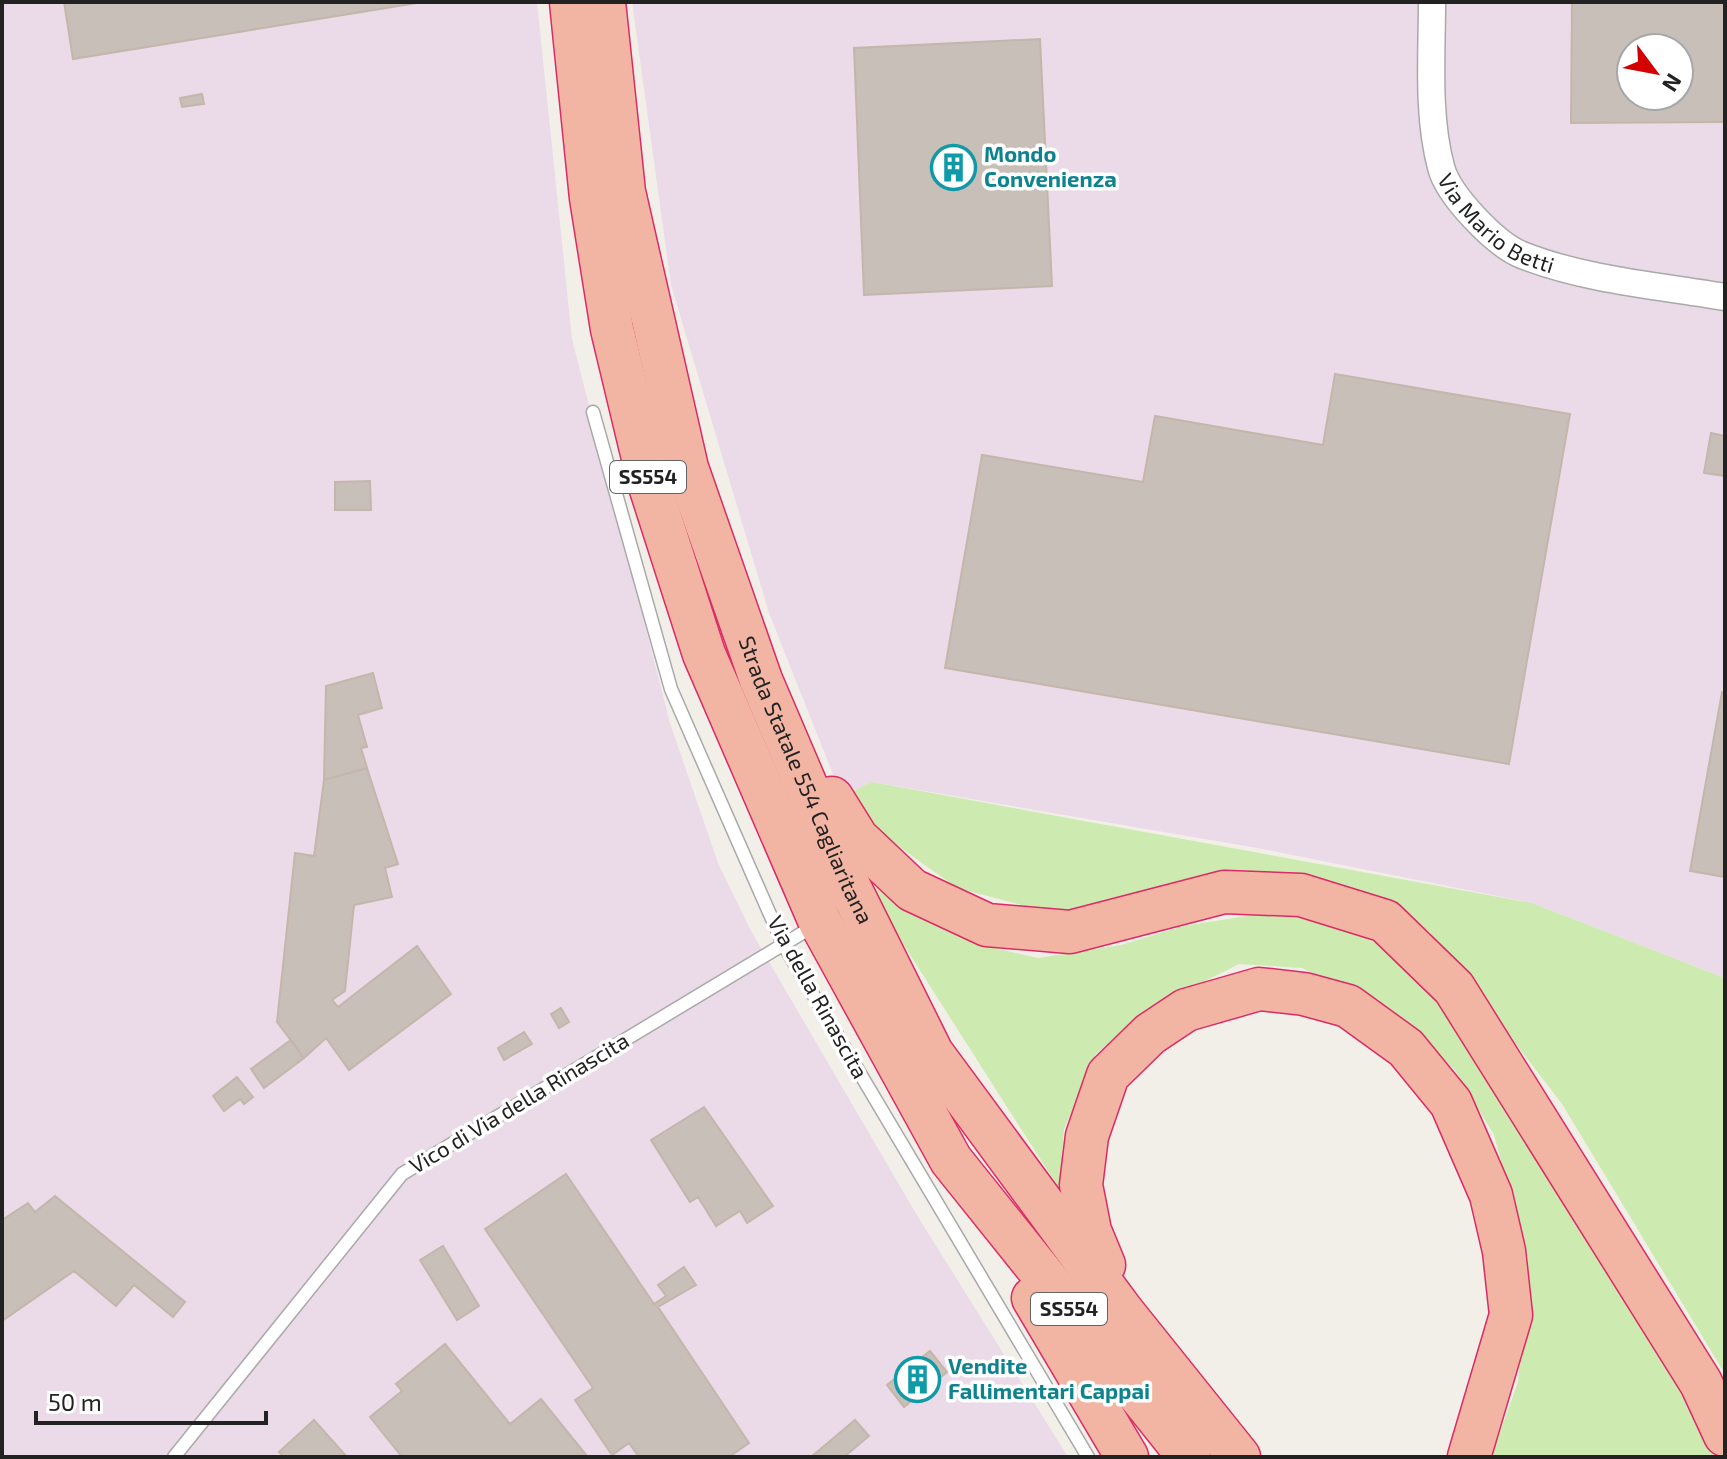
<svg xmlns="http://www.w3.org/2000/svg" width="1727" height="1459" viewBox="0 0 1727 1459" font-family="'Exo 2',sans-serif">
  <rect width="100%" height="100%" fill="#f2efe9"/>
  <path fill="#ebdbe8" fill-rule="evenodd" d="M 2,2 L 537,2 L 572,339 L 670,723 L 718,863 L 751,931 L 918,1217 L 1068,1457 L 2,1457 Z
    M 632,2 L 1725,2 L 1725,978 L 1532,903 L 1257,848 L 872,782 L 842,797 L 769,613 L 671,285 ZM 1631,48 L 1679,48 L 1679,96 L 1631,96 Z"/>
  <path fill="#cdebb0" d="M 872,782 L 1532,903 L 1725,978 L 1725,1374 L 1562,1104 L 1429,931 L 1346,886 L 1265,876 L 1077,911 L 1029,907 L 957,888 L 887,838 L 849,793 Z
    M 882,884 L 981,945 L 1038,958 L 1121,945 L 1183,926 L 1278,911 L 1334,921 L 1393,952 L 1450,1005 L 1694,1402 L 1719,1457 L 1491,1457 L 1518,1382 L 1528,1259 L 1494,1135 L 1454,1069 L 1381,1005 L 1302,968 L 1239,964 L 1145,1011 L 1096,1054 L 1064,1129 L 1060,1190 L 870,892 Z"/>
  <path fill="#c7bfb8" stroke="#c4b6ab" stroke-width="2" fill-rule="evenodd" d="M 64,2 L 423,2 L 73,59 Z
    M 1572,2 L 1725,2 L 1725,122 L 1571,123 ZM 1631,48 L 1679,48 L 1679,96 L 1631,96 Z
    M 1040,39 L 1052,286 L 864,295 L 854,48 Z
    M 202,94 L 204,104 L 182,107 L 180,98 Z
    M 1335,374 L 1570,414 L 1509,764 L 945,668 L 982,455 L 1143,482 L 1155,416 L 1323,445 Z
    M 1711,433 L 1725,436 L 1725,476 L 1704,473 Z
    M 370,481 L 371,510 L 335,510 L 335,482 Z
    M 373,673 L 382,708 L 358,715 L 367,747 L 361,748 L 367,768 L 324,780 L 326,686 Z
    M 1722,692 L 1725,693 L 1725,877 L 1690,871 Z
    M 367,768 L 398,864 L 385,868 L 392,897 L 354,905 L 345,991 L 332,1000 L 338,1007 L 417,946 L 451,994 L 349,1070 L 326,1038 L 304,1058 L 277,1022 L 295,853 L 314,856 L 324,780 Z
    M 561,1008 L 569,1022 L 559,1028 L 551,1014 Z
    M 524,1032 L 532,1044 L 504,1060 L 498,1048 Z
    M 291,1040 L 304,1058 L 264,1088 L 251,1069 Z
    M 237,1077 L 253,1097 L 244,1104 L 240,1099 L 224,1111 L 213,1096 Z
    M 704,1107 L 773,1206 L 747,1223 L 740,1211 L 716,1226 L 698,1197 L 690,1202 L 651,1140 Z
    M 566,1174 L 654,1304 L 666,1296 L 658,1285 L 684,1267 L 696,1285 L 658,1307 L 749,1443 L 729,1457 L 639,1457 L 629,1443 L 612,1455 L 575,1400 L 593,1388 L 485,1229 Z
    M 55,1196 L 185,1302 L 173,1317 L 134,1285 L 116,1306 L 74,1271 L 2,1321 L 2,1220 L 28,1203 L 35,1212 Z
    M 443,1246 L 479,1306 L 457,1320 L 420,1260 Z
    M 445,1344 L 510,1424 L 541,1399 L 587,1456 L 402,1457 L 370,1417 L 402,1391 L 396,1384 Z
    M 930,1351 L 947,1372 L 904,1407 L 887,1385 Z
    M 314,1420 L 347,1457 L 284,1457 L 279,1452 Z
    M 855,1420 L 869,1436 L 844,1457 L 811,1457 Z"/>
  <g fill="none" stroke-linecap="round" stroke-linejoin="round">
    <defs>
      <path id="service" d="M 593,412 L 671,689 L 783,944 L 1088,1457
        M 174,1457 L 402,1174 L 814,926"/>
      <g id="minor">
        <path id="s1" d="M 1432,2 C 1432,55 1427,115 1441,167 C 1448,195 1495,244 1522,255 C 1585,280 1659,286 1725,297"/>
      </g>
      <g id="trunk">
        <path d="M 571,2 L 591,198 L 612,329 L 649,483 L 704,654 L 820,922 L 951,1160 L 1189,1457"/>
        <path id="s2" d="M 604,2 L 624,192 L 687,468 L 761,680 L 849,886 L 932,1053 L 1122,1311 L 1239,1457"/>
        <path d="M 832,798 L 857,838 L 912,890 L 987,925 L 1070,932 L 1224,892 L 1301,895 L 1385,921 L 1454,988 L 1701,1383 L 1725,1435"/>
        <path d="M 1104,1265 L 1090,1231 L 1081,1185 L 1087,1136 L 1108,1075 L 1150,1034 L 1186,1010 L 1259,989 L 1304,994 L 1348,1006 L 1406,1048 L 1451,1103 L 1491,1195 L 1504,1251 L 1511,1315 L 1469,1457"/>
        <path d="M 1033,1298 L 1127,1457"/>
      </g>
    </defs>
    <use href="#service" stroke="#a9a9a9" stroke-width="15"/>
    <use href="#minor" stroke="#a9a9a9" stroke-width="29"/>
    <use href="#trunk" stroke="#dc2a67" stroke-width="45"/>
    <use href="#service" stroke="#fff" stroke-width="12"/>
    <use href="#minor" stroke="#fff" stroke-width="26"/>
    <use href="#trunk" stroke="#f2b4a3" stroke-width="42"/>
  </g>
  <defs>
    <symbol id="building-ring" viewBox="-11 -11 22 22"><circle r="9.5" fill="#fff" stroke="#0f9aa8" stroke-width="1.5"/><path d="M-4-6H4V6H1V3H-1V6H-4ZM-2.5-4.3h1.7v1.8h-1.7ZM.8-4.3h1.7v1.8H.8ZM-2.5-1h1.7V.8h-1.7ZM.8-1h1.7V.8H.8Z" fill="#0f9aa8"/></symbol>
  </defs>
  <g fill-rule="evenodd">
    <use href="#building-ring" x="928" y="142" width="51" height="51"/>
    <use href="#building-ring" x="892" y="1354" width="51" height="51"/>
  </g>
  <g text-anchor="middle" stroke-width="7" stroke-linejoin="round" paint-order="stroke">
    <g fill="#fff" stroke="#646464" stroke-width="2">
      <rect x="610" y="461" width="76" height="32" rx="6"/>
      <rect x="1031" y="1293" width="76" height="32" rx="6"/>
    </g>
    <g font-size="20" font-weight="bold" fill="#222">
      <text x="648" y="484">SS554</text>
      <text x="1069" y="1316">SS554</text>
    </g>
    <g font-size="22" font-weight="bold" fill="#0d838f" stroke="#fff" text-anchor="start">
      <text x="984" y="162">Mondo<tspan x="984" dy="25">Convenienza</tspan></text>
      <text x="948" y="1374">Vendite<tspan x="948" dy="25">Fallimentari Cappai</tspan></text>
    </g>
    <g font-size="22" fill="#222" stroke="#fff">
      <text dy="8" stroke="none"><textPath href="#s1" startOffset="248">Via Mario Betti</textPath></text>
      <text dy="8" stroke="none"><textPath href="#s2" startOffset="808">Strada Statale 554 Cagliaritana</textPath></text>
      <text transform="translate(818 997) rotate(61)" y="8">Via della Rinascita</text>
      <text transform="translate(519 1103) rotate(-31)" y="8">Vico di Via della Rinascita</text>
    </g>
  </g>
  <rect width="1727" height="1459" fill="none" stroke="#222222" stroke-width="8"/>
  <g transform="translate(1655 72) rotate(122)"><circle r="38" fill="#ffffff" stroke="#a7a7a7" stroke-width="2"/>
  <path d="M0-6L14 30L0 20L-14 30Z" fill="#d40000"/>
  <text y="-12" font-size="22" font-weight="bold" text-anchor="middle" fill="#222222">N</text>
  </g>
  <path d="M36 1411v12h230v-12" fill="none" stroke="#222222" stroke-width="4"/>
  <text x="48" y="1411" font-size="24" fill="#222222" stroke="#ffffff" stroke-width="6" paint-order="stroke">50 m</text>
</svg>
